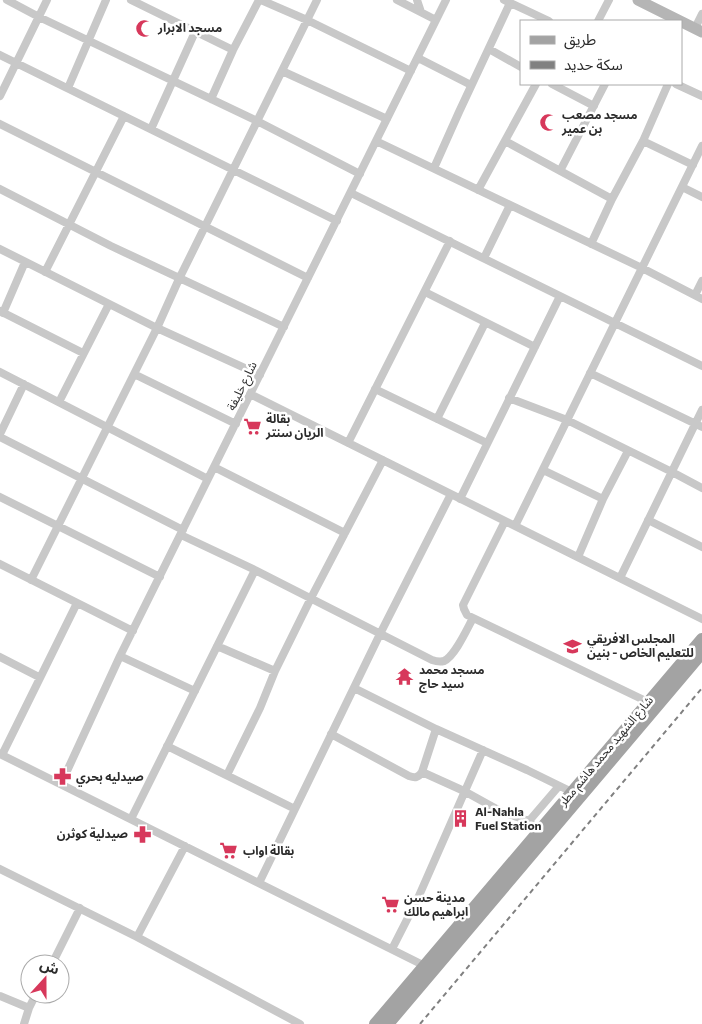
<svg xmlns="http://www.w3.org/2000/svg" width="702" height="1024" viewBox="0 0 702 1024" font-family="Commissioner,'Noto Sans Arabic',sans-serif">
  <rect width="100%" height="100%" fill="#fff"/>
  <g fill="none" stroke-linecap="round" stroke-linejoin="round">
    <path stroke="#c8c8c8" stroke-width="8" d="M 7,0 L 39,17 L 257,121 L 360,174
      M 131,0 L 233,50
      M 261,0 L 307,20 L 411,71
      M 397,0 L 436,20
      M 417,0 L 421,12
      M 504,0 L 549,21
      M 598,21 L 609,0
      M 695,28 L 702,14
      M 489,49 L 521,67
      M 0,55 L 337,221
      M 418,58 L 471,85
      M 282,71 L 387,119
      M 552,84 L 594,106
      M 676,84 L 702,96
      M 68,88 L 106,0
      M 0,96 L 47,0
      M 211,99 L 233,50 L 259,0
      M 0,124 L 308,278
      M 151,129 L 195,32
      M 376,141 L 642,268 L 702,299
      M 505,141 L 612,199
      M 643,141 L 693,165
      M 434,168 L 459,112 L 510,3
      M 560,171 L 605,84
      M 682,187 L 702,197
      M 0,189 L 111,246 L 284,327
      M 478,190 L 536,84
      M 351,193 L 702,366
      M 591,244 L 612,199 L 643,141 L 668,84
      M 0,249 L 157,328 L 260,375
      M 484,258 L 510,205
      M 45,272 L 124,116
      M 425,292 L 535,347
      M 695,295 L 702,281
      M 0,311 L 83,353
      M 3,313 L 25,262
      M 0,372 L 208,479
      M 590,373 L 702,427
      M 134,374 L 236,424
      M 375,389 L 487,443
      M 250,394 L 702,619
      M 509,398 L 567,420 L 672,472 L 702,488
      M 59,402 L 109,304
      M 437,419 L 485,323
      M 0,434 L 24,384
      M 0,437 L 183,530
      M 348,443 L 450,241
      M 214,467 L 345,533
      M 543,470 L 603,499
      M 0,497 L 160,577
      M 460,499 L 560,296
      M 648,520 L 702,547
      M 505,521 L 463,605 L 464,609 L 467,615 L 648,702
      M 515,526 L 702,146
      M 181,535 L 255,570 L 432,660 C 435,661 440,662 444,661 C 455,656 467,629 473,618
      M 578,557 L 603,499 L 628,451
      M 0,564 L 133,631
      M 620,578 L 702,410
      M 31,580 L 157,328 L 179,279 L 317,0
      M 217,646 L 275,671
      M 120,656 L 195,691
      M 0,657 L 39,677
      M 354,688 L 436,729 L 527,770 L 572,792
      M 331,734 L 409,776 C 415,778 418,778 422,772 L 436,729
      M 167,746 L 295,809
      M 0,754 L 427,967
      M 2,755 L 77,603
      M 422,772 L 464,791 L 502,812 L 529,821 L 538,831 L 541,833
      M 227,775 L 260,708 L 275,671 L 311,598 L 383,460
      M 61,784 L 120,656 L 446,0
      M 131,819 L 255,570
      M 529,821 L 559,786
      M 0,869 L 137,937 L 300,1024
      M 259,883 L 380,634 L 451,494
      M 137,937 L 185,846
      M 392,949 L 418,898 L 483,750
      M 52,964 L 80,908
      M 0,996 L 29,1008 L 24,1024
      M 29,1008 L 36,994"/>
    <path stroke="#b5b5b5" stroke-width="11" d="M 638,0 L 702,32"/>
    <path stroke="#a3a3a3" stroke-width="12" d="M 375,1024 L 702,639
      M 388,1024 L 702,653"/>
    <path stroke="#808080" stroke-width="2" stroke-dasharray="5 4" stroke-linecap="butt" d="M 420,1024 L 702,688"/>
  </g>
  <defs>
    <symbol id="mosque-bare" viewBox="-9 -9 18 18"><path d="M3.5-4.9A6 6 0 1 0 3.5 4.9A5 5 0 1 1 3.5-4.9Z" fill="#d7385b" stroke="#fff" stroke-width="2.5" paint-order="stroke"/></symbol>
    <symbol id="supermarket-bare" viewBox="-9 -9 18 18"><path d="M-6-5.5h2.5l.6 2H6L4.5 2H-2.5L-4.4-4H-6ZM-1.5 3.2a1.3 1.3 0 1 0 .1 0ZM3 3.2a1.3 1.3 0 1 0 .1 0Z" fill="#d7385b" stroke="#fff" stroke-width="2.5" paint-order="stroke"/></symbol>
    <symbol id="school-bare" viewBox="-9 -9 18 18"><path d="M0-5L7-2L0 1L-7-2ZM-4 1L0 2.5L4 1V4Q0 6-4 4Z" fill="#d7385b" stroke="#fff" stroke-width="2.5" paint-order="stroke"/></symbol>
    <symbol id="temple-bare" viewBox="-9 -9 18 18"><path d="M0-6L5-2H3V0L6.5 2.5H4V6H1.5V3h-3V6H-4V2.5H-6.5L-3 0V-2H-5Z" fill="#d7385b" stroke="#fff" stroke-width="2.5" paint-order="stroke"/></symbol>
    <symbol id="pharmacy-bare" viewBox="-9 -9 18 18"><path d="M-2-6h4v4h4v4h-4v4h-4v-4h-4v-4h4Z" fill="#d7385b" stroke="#fff" stroke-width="2.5" paint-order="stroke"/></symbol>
    <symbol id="building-bare" viewBox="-9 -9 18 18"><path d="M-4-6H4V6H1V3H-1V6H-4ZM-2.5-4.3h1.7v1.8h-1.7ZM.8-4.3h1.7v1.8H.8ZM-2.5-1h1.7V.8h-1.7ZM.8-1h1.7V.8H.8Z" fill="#d7385b" stroke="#fff" stroke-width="2.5" paint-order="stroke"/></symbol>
  </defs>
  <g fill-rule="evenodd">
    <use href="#mosque-bare" x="132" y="16" width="25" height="25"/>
    <use href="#mosque-bare" x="536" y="110" width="25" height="25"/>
    <use href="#supermarket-bare" x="240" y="414" width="25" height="25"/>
    <use href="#school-bare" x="560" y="634" width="25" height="25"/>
    <use href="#temple-bare" x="392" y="664" width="25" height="25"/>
    <use href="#pharmacy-bare" x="50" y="764" width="25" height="25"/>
    <use href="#building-bare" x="448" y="806" width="25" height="25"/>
    <use href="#pharmacy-bare" x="130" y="822" width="25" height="25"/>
    <use href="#supermarket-bare" x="216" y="838" width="25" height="25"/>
    <use href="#supermarket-bare" x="378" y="892" width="25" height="25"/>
  </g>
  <g text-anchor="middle" stroke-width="5" stroke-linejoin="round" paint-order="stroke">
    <g font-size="12" font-weight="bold" fill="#2b2b2b" stroke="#fff" text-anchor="start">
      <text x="158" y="32">مسجد الابرار</text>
      <text x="562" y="119">مسجد مصعب<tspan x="562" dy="14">بن عمير</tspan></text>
      <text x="266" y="423">بقالة<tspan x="266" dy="14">الريان سنتر</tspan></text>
      <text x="587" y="643">المجلس الافريقي<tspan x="587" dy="14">للتعليم الخاص - بنين</tspan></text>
      <text x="419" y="674">مسجد محمد<tspan x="419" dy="14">سيد حاج</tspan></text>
      <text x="76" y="781">صيدليه بحري</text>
      <text x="475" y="816">Al-Nahla<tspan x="475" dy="14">Fuel Station</tspan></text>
      <text x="128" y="838" text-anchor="end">صيدلية كوثرن</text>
      <text x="243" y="855">بقالة اواب</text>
      <text x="404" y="902">مدينة حسن<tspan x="404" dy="14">ابراهيم مالك</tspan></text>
    </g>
    <g font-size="12" fill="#2b2b2b" stroke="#fff">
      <text transform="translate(242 386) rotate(-64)" y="4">شارع خليفة</text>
      <text transform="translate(606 751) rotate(-50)" y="4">شارع الشهيد محمد هاشم مطر</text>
    </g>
  </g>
  <rect x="520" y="20" width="162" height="65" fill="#ffffff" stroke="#aaaaaa"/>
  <rect x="530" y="36" width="25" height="8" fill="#a3a3a3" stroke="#aaaaaa"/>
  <text x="564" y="45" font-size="15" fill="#2b2b2b">طريق</text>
  <rect x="530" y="61" width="25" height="8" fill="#808080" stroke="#aaaaaa"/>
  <text x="564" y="70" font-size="15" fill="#2b2b2b">سكة حديد</text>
  <g transform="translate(45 979) rotate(21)"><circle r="24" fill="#ffffff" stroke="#aaaaaa"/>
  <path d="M0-4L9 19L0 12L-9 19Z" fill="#d7385b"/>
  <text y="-8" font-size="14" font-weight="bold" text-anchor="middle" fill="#2b2b2b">ش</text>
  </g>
</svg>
